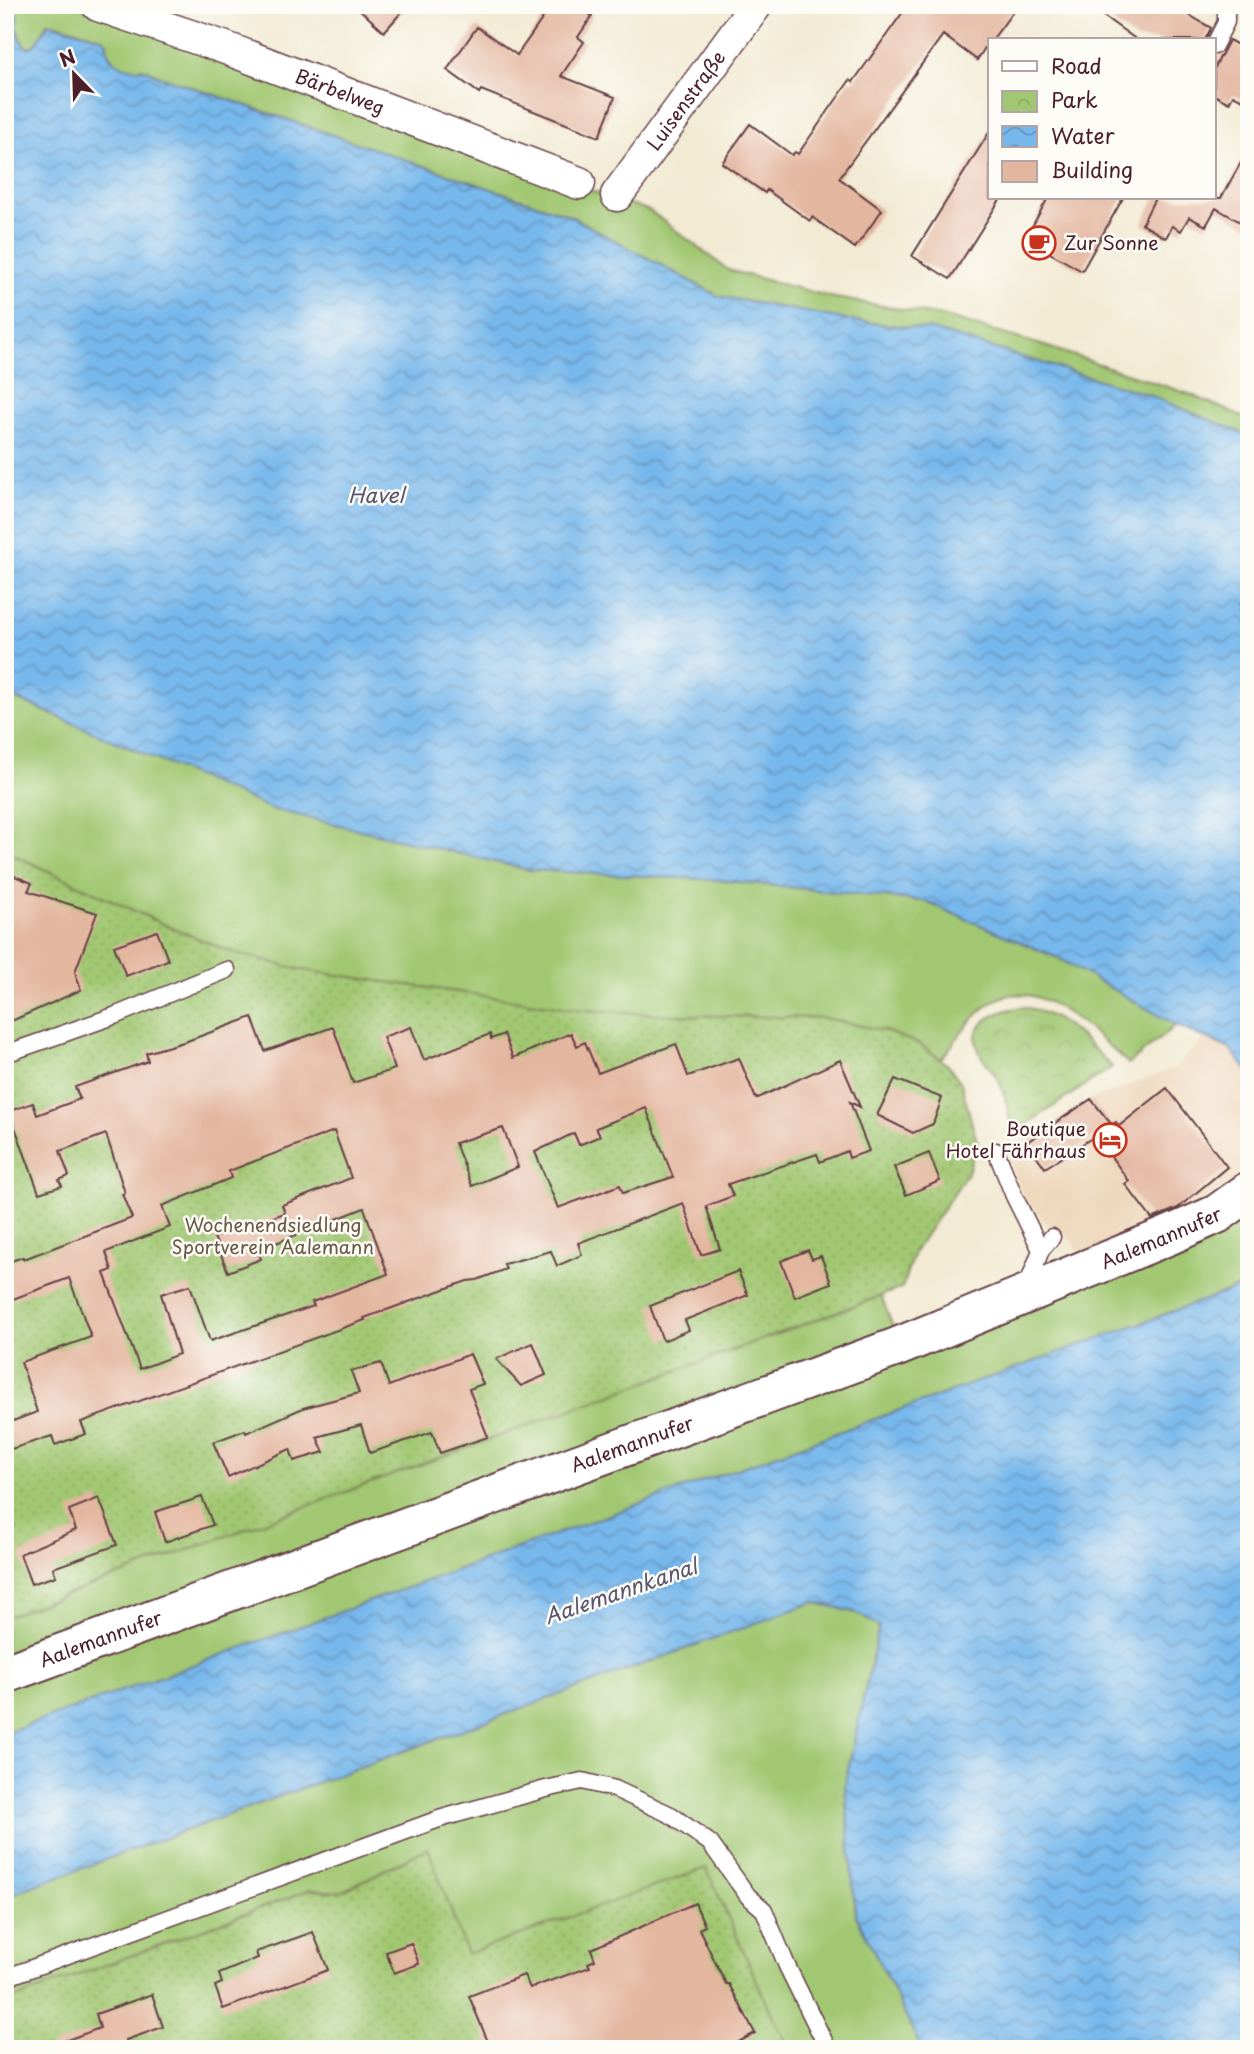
<svg xmlns="http://www.w3.org/2000/svg" width="1254" height="2054" viewBox="0 0 1254 2054" font-family="'Playpen Sans',sans-serif">
  <defs>
    <pattern id="park-crowns" width="20" height="18" patternUnits="userSpaceOnUse" patternTransform="scale(1.75)"><rect width="20" height="18" fill="#a1c772"/><path d="M2 6a3 3 0 1 1 6 0M12 15a3 3 0 1 1 6 0" fill="none" stroke="#8caa63"/></pattern>
    <pattern id="garden-dots" width="8" height="8" patternUnits="userSpaceOnUse" patternTransform="scale(1.75)"><rect width="8" height="8" fill="#a1c772"/><path d="M2 2h.1M6 6h.1" fill="none" stroke="#8caa63" stroke-width="1.8" stroke-linecap="round"/></pattern>
    <pattern id="water-waves" width="16" height="10" patternUnits="userSpaceOnUse" patternTransform="scale(1.75)"><rect width="16" height="10" fill="#77b8ec"/><path d="M0 5q4-4 8 0t8 0" fill="none" stroke="#6495bf"/></pattern>
  </defs>
  <rect width="100%" height="100%" fill="#fdfcf7"/>
  <filter id="ink" filterUnits="userSpaceOnUse"><feTurbulence type="fractalNoise" baseFrequency=".0143" numOctaves="2"/><feDisplacementMap in="SourceGraphic" scale="14" xChannelSelector="R" yChannelSelector="G"/><feConvolveMatrix kernelMatrix="1 2 1 2 8 2 1 2 1" color-interpolation-filters="sRGB"/></filter>
  <filter id="wash" filterUnits="userSpaceOnUse"><feTurbulence type="fractalNoise" baseFrequency=".00686" numOctaves="4" result="noise"/><feDisplacementMap in="SourceGraphic" scale="28" xChannelSelector="R" yChannelSelector="G"/><feGaussianBlur stdDeviation="1.57" result="paint"/><feColorMatrix in="noise" values="0 0 0 0 0 0 0 0 0 0 0 0 0 0 0 0 0 1.4 0 .05"/><feComposite in="paint" operator="in"/></filter>
  <g filter="url(#wash)">
    <rect width="100%" height="100%" fill="#f2ead3"/>
    <path fill="#eed7bb" d="M 1205,1037 L 1230,1049 L 1249,1073 L 1249,1171 L 1237,1181 L 1091,1264 L 1065,1234 L 1043,1222 L 1034,1207 L 1026,1202 L 1011,1163 L 1011,1155 L 1091,1099 L 1175,1068 Z"/>
    <path fill="#a1c772" stroke="#76734e" stroke-width="2" d="M 5,5 L 73,5 L 184,42 L 485,154 L 650,211 L 728,270 L 835,298 L 942,316 L 1048,347 L 1192,395 L 1249,420 L 1249,436 L 1146,394 L 932,330 L 854,321 L 718,296 L 568,215 L 159,76 L 142,68 C 127,74 105,60 107,44 L 102,38 L 54,23 L 46,24 C 42,35 39,45 27,48 C 17,39 17,25 10,14 L 5,14 Z
      M 5,694 L 272,809 L 529,870 L 719,880 L 924,901 L 1058,958 L 1176,1025 L 1129,1064 C 1098,1038 1041,975 996,1000 C 973,1012 957,1040 941,1059 L 919,1044 L 885,1031 L 824,1018 L 670,1015 L 584,1010 L 302,970 L 234,953 L 163,924 L 5,851 Z
      M 1249,1211 L 1249,1284 L 5,1733 L 5,1674 Z
      M 881,1296 L 896,1335 L 5,1662 L 5,1617 Z
      M 814,1602 L 854,1612 L 879,1626 L 845,1784 L 855,1913 L 922,2049 L 791,2049 L 778,2028 L 706,1868 L 467,1955 L 428,1848 L 341,1892 L 310,1890 L 5,2002 L 5,1896 Z"/>
    <path fill="url(#park-crowns)" stroke="#76734e" stroke-width="2" d="M 1024,1007 C 1062,1014 1086,1041 1112,1067 L 1012,1134 C 1009,1115 1006,1092 996,1076 C 990,1066 982,1059 978,1048 C 967,1021 1004,1009 1024,1007 Z"/>
    <path fill="url(#garden-dots)" stroke="#76734e" stroke-width="2" d="M 5,851 L 163,924 L 234,953 L 302,970 L 584,1010 L 670,1015 L 824,1018 L 885,1031 L 919,1044 L 948,1065 L 961,1083 L 977,1142 L 968,1172 L 914,1252 L 902,1288 L 5,1617 Z
      M 428,1848 L 467,1954 L 706,1868 L 778,2028 L 791,2049 L 5,2049 L 5,2002 L 310,1890 L 341,1892 Z"/>
    <path fill="url(#water-waves)" stroke="#606c8c" stroke-width="2" d="M 8,13 L 17,15 L 19,20 L 16,24 C 18,34 20,41 27,48 L 34,46 L 49,23 L 102,38 L 107,42 C 105,64 129,70 145,69 L 159,76 L 568,215 L 718,296 L 854,321 L 932,330 L 1146,394 L 1249,436 L 1249,1073 L 1230,1049 L 1176,1025 L 1058,958 L 924,901 L 719,880 L 529,870 L 272,809 L 5,694 L 5,14 Z
      M 1249,1284 L 1249,2049 L 922,2049 L 855,1913 L 845,1784 L 879,1626 L 854,1612 L 814,1602 L 5,1896 L 5,1733 Z"/>
    <g id="blocks">
      <path fill="#e3b69f" fill-rule="evenodd" d="M 355,5 L 408,5 L 384,32 Z
        M 552,5 L 577,5 L 592,16 L 578,37 L 584,42 L 561,76 L 615,97 L 599,137 L 481,90 L 479,93 L 447,70 L 477,27 L 517,55 Z
        M 908,5 L 1018,5 L 992,40 L 990,40 L 977,60 L 943,35 L 839,178 L 882,210 L 855,248 L 812,217 L 810,221 L 767,190 L 765,193 L 722,163 L 750,124 L 792,155 L 795,152 L 798,154 L 850,80 L 853,82 Z
        M 1088,5 L 1172,5 L 1211,28 L 1205,40 L 1137,40 Z
        M 1229,40 L 1249,51 L 1249,103 L 1233,95 L 1229,103 L 1214,95 L 1214,69 Z
        M 990,131 L 990,198 L 1001,198 L 950,279 L 912,256 Z
        M 1249,148 L 1249,227 L 1216,208 L 1206,226 L 1189,217 L 1181,231 L 1172,226 L 1166,238 L 1142,224 L 1155,198 L 1221,198 Z
        M 1048,198 L 1123,198 L 1082,271 L 1025,239 Z
        M 5,872 L 32,883 L 28,891 L 97,913 L 75,972 L 81,990 L 5,1024 Z
        M 157,931 L 168,960 L 126,976 L 114,946 Z
        M 252,1017 L 265,1051 L 333,1027 L 353,1083 L 395,1069 L 383,1037 L 411,1027 L 424,1060 L 490,1034 L 491,1039 L 504,1034 L 513,1058 L 571,1033 L 577,1046 L 585,1042 L 598,1073 L 676,1044 L 688,1076 L 739,1058 L 756,1099 L 840,1060 L 860,1107 L 850,1102 L 869,1151 L 849,1158 L 847,1151 L 820,1162 L 817,1154 L 728,1184 L 733,1196 L 706,1206 L 720,1249 L 701,1255 L 683,1203 L 578,1243 L 582,1255 L 557,1266 L 551,1251 L 504,1264 L 506,1269 L 477,1280 L 467,1281 L 364,1318 L 365,1320 L 81,1422 L 86,1434 L 55,1445 L 52,1436 L 5,1451 L 5,1424 L 37,1412 L 21,1362 L 91,1337 L 69,1278 L 5,1302 L 5,1263 L 23,1257 L 24,1259 L 132,1218 L 122,1194 L 125,1193 L 106,1134 L 60,1151 L 69,1176 L 59,1180 L 62,1186 L 39,1193 L 9,1111 L 33,1103 L 37,1115 L 80,1099 L 75,1087 L 148,1061 L 146,1053 L 187,1041 ZM 646,1108 L 673,1177 L 623,1193 L 620,1185 L 558,1208 L 535,1152 L 574,1133 L 579,1145 L 600,1136 L 596,1128 ZM 503,1128 L 518,1167 L 472,1186 L 455,1143 ZM 334,1131 L 351,1178 L 282,1205 L 285,1213 L 214,1237 L 228,1272 L 261,1259 L 258,1250 L 364,1208 L 388,1274 L 312,1302 L 314,1306 L 210,1341 L 190,1285 L 161,1294 L 179,1354 L 140,1369 L 104,1273 L 112,1270 L 106,1252 L 170,1227 L 162,1206 L 231,1178 L 229,1171 Z
        M 895,1079 L 942,1098 L 933,1124 L 913,1133 L 877,1115 Z
        M 1167,1088 L 1227,1167 L 1178,1208 L 1152,1219 L 1125,1184 L 1129,1181 L 1096,1136 L 1116,1122 L 1119,1126 Z
        M 1091,1099 L 1112,1125 L 1045,1168 L 1027,1142 Z
        M 929,1153 L 940,1181 L 906,1195 L 894,1167 Z
        M 808,1250 L 812,1259 L 821,1256 L 831,1283 L 795,1297 L 781,1261 Z
        M 738,1271 L 748,1295 L 685,1320 L 689,1330 L 663,1341 L 650,1306 Z
        M 533,1343 L 546,1375 L 521,1386 L 496,1359 Z
        M 470,1354 L 483,1384 L 469,1389 L 488,1437 L 440,1453 L 432,1432 L 370,1453 L 361,1425 L 317,1437 L 324,1452 L 294,1461 L 290,1449 L 228,1477 L 213,1442 L 245,1430 L 246,1433 L 303,1408 L 359,1393 L 351,1371 L 381,1363 L 389,1386 Z
        M 202,1497 L 213,1525 L 165,1542 L 155,1512 Z
        M 99,1498 L 117,1545 L 53,1568 L 56,1576 L 31,1584 L 20,1554 L 76,1530 L 69,1510 Z
        M 695,1903 L 705,1926 L 699,1929 L 726,1984 L 729,1984 L 755,2033 L 726,2049 L 491,2049 L 469,1996 L 524,1975 L 530,1988 L 590,1967 L 588,1963 L 595,1960 L 591,1949 Z
        M 313,1932 L 328,1970 L 223,2009 L 215,1986 L 222,1983 L 219,1974 L 258,1958 L 256,1952 Z
        M 411,1943 L 419,1964 L 394,1973 L 386,1952 Z
        M 152,1994 L 163,2027 L 126,2040 L 128,2049 L 51,2049 L 51,2046 L 100,2028 L 96,2014 Z"/>
    </g>
  </g>
  <g filter="url(#ink)">
    <use href="#blocks" fill-opacity="0" stroke="#633d44" stroke-width="2"/>
    <g fill="none" stroke-linecap="round" stroke-linejoin="round">
      <defs>
        <path id="service" d="M 1214,46 L 1226,22 L 1226,5
          M 5,1054 L 114,1016 L 227,970
          M 996,1151 L 1014,1196 L 1041,1250
          M 1026,1289 L 1041,1250 L 1052,1237
          M 5,1978 L 439,1819 L 546,1789 L 582,1781 L 615,1789 L 671,1815 L 710,1843 L 748,1896 L 764,1910 L 787,1966 L 828,2049"/>
        <g id="minor">
          <path id="s1" d="M 98,5 L 223,47 L 579,183"/>
          <path id="s2" d="M 617,195 L 756,5"/>
        </g>
        <g id="tertiary">
          <path id="s3" d="M 5,1674 L 897,1347 L 1170,1235 L 1217,1214 L 1249,1191"/>
        </g>
      </defs>
      <use href="#service" stroke="#633d44" stroke-width="19"/>
      <use href="#minor" stroke="#633d44" stroke-width="35"/>
      <use href="#tertiary" stroke="#633d44" stroke-width="42"/>
      <use href="#service" stroke="#fff" stroke-width="16"/>
      <use href="#minor" stroke="#fff" stroke-width="32"/>
      <use href="#tertiary" stroke="#fff" stroke-width="38"/>
    </g>
  </g>
  <defs>
    <symbol id="cafe-ring" viewBox="-11 -11 22 22"><circle r="9.5" fill="#fdfcf7" stroke="#c8321e" stroke-width="1.5"/><path d="M-5.5-4.5H6V0H3Q3 3.5 0 3.5H-2.5Q-5.5 3.5-5.5 0ZM3-3.2v2h1.7v-2ZM-6 4.5H4V6H-6Z" fill="#c8321e"/></symbol>
    <symbol id="hotel-ring" viewBox="-11 -11 22 22"><circle r="9.5" fill="#fdfcf7" stroke="#c8321e" stroke-width="1.5"/><path d="M-6-4.5h1.5V1H6V5H4.5V3h-9V5H-6ZM-4 0a1.8 1.8 0 1 1 3.6 0ZM.5 0V-2.5h3Q6-2.5 6 0Z" fill="#c8321e"/></symbol>
  </defs>
  <g fill-rule="evenodd">
    <use href="#cafe-ring" x="1020" y="224" width="38" height="38"/>
    <use href="#hotel-ring" x="1091" y="1121" width="38" height="38"/>
  </g>
  <g text-anchor="middle" stroke-width="5" stroke-linejoin="round" paint-order="stroke">
    <g font-size="19" fill="#4a1f2b" stroke="#fdfcf7">
      <text dy="7" stroke="none"><textPath href="#s1" startOffset="257">Bärbelweg</textPath></text>
      <text dy="7" stroke="none"><textPath href="#s2" startOffset="117">Luisenstraße</textPath></text>
      <text dy="7" stroke="none"><textPath href="#s3" startOffset="1236">Aalemannufer</textPath></text>
      <text dy="7" stroke="none"><textPath href="#s3" startOffset="668">Aalemannufer</textPath></text>
      <text dy="7" stroke="none"><textPath href="#s3" startOffset="102">Aalemannufer</textPath></text>
    </g>
    <g font-size="19" fill="#4a1f2b" stroke="#fdfcf7" text-anchor="start">
      <text x="1064" y="250">Zur Sonne</text>
      <text x="1086" y="1136" text-anchor="end">Boutique<tspan x="1086" dy="22">Hotel Fährhaus</tspan></text>
    </g>
    <g font-size="19" fill="#685a44" stroke="#fdfcf7">
      <text x="273" y="1232">Wochenendsiedlung<tspan x="273" dy="22">Sportverein Aalemann</tspan></text>
    </g>
    <g font-size="21" font-style="italic" fill="#5a556f" stroke="#fdfcf7">
      <text x="376" y="503">Havel</text>
      <text transform="translate(621 1592) rotate(-19)" y="7">Aalemannkanal</text>
    </g>
  </g>
  <rect width="1254" height="2054" fill="none" stroke="#fdfcf7" stroke-width="28"/>
  <rect x="988" y="38" width="228" height="161" fill="#fdfcf7" stroke="#b5a4a5" stroke-width="2"/>
  <rect x="1002" y="61" width="35" height="10" fill="#ffffff" stroke="#b5a4a5" stroke-width="2"/>
  <text x="1051" y="74" font-size="21" fill="#4a1f2b">Road</text>
  <rect x="1002" y="91" width="35" height="21" fill="url(#park-crowns)" stroke="#b5a4a5" stroke-width="2"/>
  <text x="1051" y="108" font-size="21" fill="#4a1f2b">Park</text>
  <rect x="1002" y="126" width="35" height="21" fill="url(#water-waves)" stroke="#b5a4a5" stroke-width="2"/>
  <text x="1051" y="144" font-size="21" fill="#4a1f2b">Water</text>
  <rect x="1002" y="161" width="35" height="21" fill="#e3b69f" stroke="#b5a4a5" stroke-width="2"/>
  <text x="1051" y="178" font-size="21" fill="#4a1f2b">Building</text>
  <g transform="translate(74 74) rotate(337)" stroke="#fdfcf7" stroke-width="5" paint-order="stroke">
  <path d="M0-5L12 26L0 18L-12 26Z" fill="#4a1f2b"/>
  <text y="-10" font-size="19" font-weight="bold" text-anchor="middle" fill="#4a1f2b">N</text>
  </g>
</svg>
